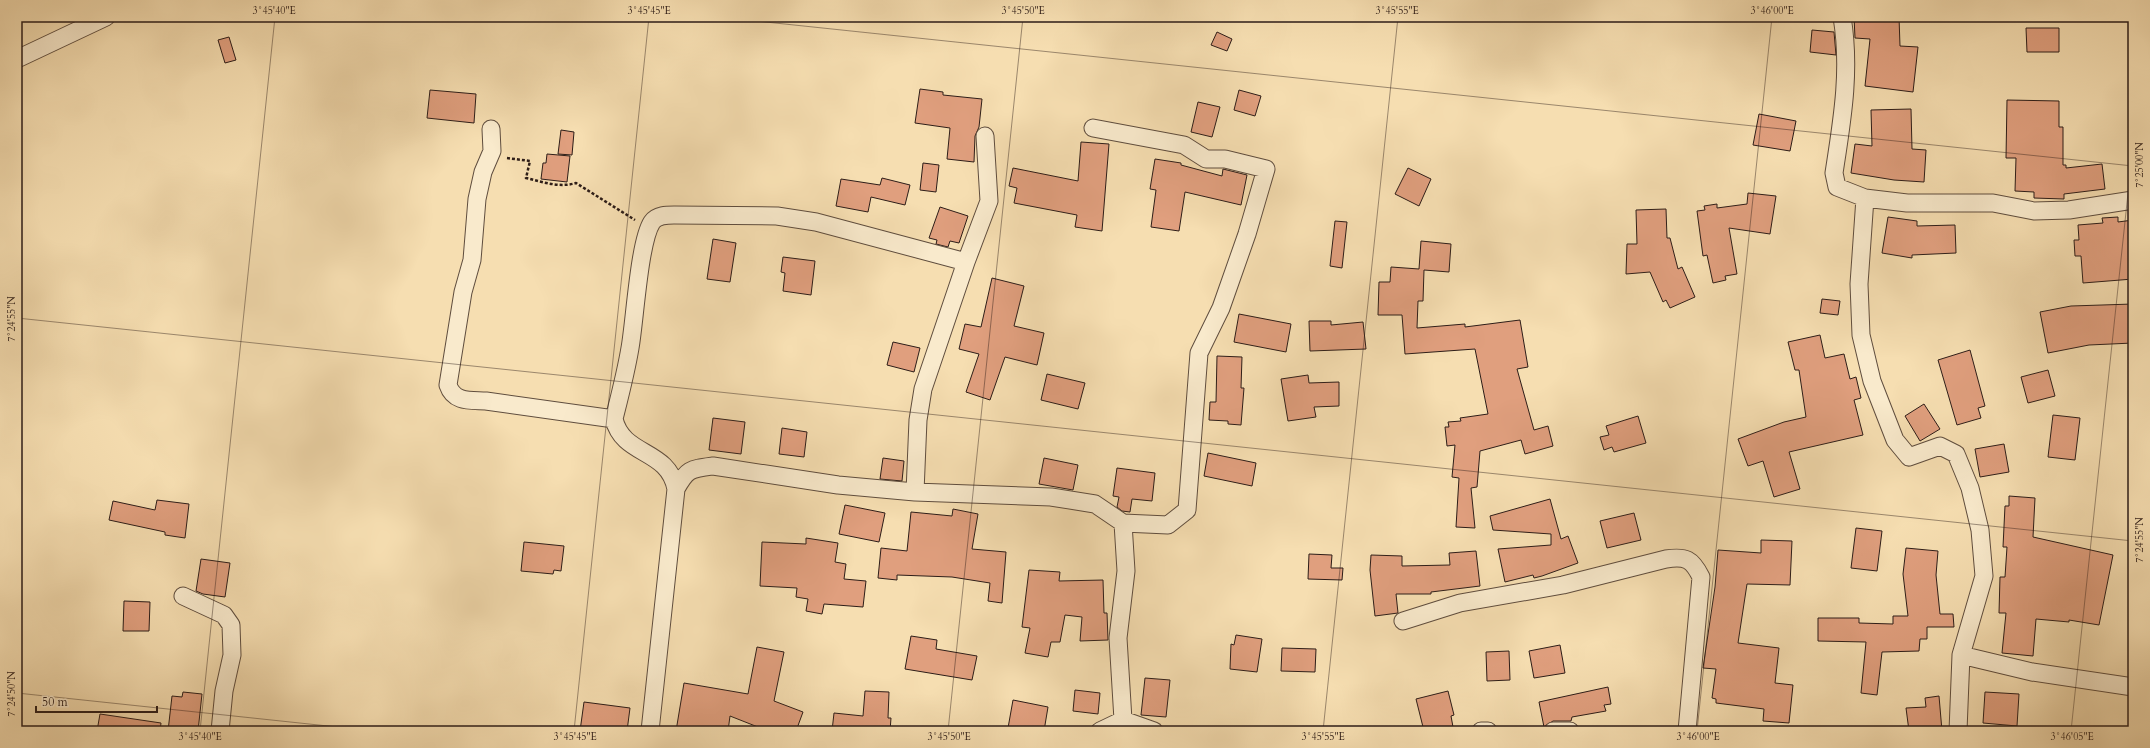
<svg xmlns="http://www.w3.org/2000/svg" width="2150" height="748" viewBox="0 0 2150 748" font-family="Cardo,serif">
  <rect width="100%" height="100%" fill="#f6deb1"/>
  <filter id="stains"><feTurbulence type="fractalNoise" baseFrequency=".005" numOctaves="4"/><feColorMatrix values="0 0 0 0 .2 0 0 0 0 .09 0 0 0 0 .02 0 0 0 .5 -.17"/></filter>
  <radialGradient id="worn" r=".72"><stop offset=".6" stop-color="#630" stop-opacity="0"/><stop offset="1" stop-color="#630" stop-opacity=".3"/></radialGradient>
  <path fill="#e09f7e" stroke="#2d1d18" d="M 1854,17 L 1899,17 L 1900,46 L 1918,47 L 1913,92 L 1865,86 L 1870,39 L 1855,38 Z
    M 2026,28 L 2059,28 L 2059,52 L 2027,52 Z
    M 1812,30 L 1834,32 L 1836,55 L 1810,52 Z
    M 1217,32 L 1232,39 L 1227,51 L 1211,45 Z
    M 229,37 L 236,60 L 225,63 L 218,40 Z
    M 920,89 L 943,92 L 943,95 L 982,99 L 979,127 L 975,136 L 974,162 L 947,159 L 950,128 L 915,123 Z
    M 430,90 L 476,94 L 474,123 L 427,118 Z
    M 1239,90 L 1261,96 L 1255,116 L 1234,110 Z
    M 2007,100 L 2059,101 L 2059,127 L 2063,127 L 2063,165 L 2066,165 L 2066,168 L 2102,164 L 2105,189 L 2064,194 L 2064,199 L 2034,198 L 2034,192 L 2015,191 L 2016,158 L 2006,158 Z
    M 1198,102 L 1220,107 L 1212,137 L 1191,132 Z
    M 1911,109 L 1912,149 L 1926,150 L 1924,182 L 1894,180 L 1851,173 L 1855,144 L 1872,146 L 1871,110 Z
    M 1759,114 L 1796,121 L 1790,151 L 1753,145 Z
    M 561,130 L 574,132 L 572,155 L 558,154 Z
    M 1081,142 L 1109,144 L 1102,231 L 1075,227 L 1077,215 L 1014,203 L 1017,188 L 1009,186 L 1013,168 L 1078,181 Z
    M 547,154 L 570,156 L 567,182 L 541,179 L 543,163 L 546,163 Z
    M 1155,159 L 1181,163 L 1181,165 L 1222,176 L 1223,169 L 1247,175 L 1241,205 L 1185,192 L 1179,231 L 1151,227 L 1156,190 L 1150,189 Z
    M 923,163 L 939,165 L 936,192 L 920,190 Z
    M 1408,168 L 1431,179 L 1419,206 L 1395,194 Z
    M 882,178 L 910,185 L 905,205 L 871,197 L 868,212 L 836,206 L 841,179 L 880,185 Z
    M 1748,193 L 1776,196 L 1770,234 L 1729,228 L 1737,274 L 1725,276 L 1726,280 L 1713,283 L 1707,255 L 1703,256 L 1697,211 L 1705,210 L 1704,206 L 1717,204 L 1717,208 L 1747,204 Z
    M 940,207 L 968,216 L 959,243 L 950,241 L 948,247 L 936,244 L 937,240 L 929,238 Z
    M 1666,209 L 1667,238 L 1670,238 L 1678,269 L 1682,267 L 1695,297 L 1670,308 L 1666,300 L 1663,302 L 1650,272 L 1626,274 L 1627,244 L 1637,244 L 1636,210 Z
    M 1888,217 L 1917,221 L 1917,226 L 1955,225 L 1956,253 L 1912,255 L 1912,258 L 1882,253 Z
    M 2118,217 L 2118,222 L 2133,220 L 2133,279 L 2083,283 L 2081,256 L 2075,256 L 2074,240 L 2079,240 L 2078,225 L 2103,223 L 2102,218 Z
    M 1335,221 L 1347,222 L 1342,268 L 1330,266 Z
    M 713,239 L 736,243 L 730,282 L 707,279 Z
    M 1421,241 L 1451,244 L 1449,272 L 1424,270 L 1423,301 L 1418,301 L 1417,328 L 1465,324 L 1465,327 L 1520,320 L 1528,367 L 1517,369 L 1534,430 L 1548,426 L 1553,446 L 1525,454 L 1521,440 L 1480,451 L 1477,487 L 1471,488 L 1475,528 L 1456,527 L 1459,478 L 1452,477 L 1455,445 L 1447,446 L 1445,427 L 1449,427 L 1448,422 L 1461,421 L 1460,418 L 1488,414 L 1475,349 L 1405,354 L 1402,315 L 1378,315 L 1379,282 L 1390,282 L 1391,267 L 1419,269 Z
    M 783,257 L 815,261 L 811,295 L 783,291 L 785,273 L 781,272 Z
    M 992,278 L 1024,286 L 1014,326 L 1044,333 L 1037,365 L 1005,357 L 990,400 L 966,392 L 979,354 L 959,349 L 965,324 L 981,327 Z
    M 1822,299 L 1840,301 L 1838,315 L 1820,313 Z
    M 2133,304 L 2133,343 L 2089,345 L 2048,353 L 2040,312 L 2071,306 Z
    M 1239,314 L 1291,324 L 1286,352 L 1234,342 Z
    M 1309,321 L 1331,321 L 1331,325 L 1363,322 L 1366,349 L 1310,351 Z
    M 1820,335 L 1825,358 L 1844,354 L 1850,379 L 1856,377 L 1861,398 L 1854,400 L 1863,435 L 1789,452 L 1800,489 L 1774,497 L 1763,461 L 1748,466 L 1738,439 L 1784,422 L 1806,417 L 1799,370 L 1795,370 L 1788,342 Z
    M 893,342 L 920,348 L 914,372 L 887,365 Z
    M 1970,350 L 1985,406 L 1978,408 L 1981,418 L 1957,425 L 1938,360 Z
    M 1217,356 L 1242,357 L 1241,388 L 1244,388 L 1241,425 L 1228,424 L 1228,421 L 1209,420 L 1210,402 L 1216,402 Z
    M 2048,370 L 2055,396 L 2028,403 L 2021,377 Z
    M 1047,374 L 1085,383 L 1078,409 L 1041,400 Z
    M 1308,375 L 1309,383 L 1339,382 L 1339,406 L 1314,407 L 1316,417 L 1288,421 L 1281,379 Z
    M 1924,404 L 1940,429 L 1920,441 L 1905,416 Z
    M 2053,415 L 2080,418 L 2075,460 L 2048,457 Z
    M 1638,416 L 1646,443 L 1614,452 L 1612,447 L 1604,450 L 1600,437 L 1609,435 L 1606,426 Z
    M 713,418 L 745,422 L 741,454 L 709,450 Z
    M 782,428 L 807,432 L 804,457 L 779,454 Z
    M 2004,444 L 2009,472 L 1980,477 L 1975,449 Z
    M 1208,453 L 1256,463 L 1252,486 L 1204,476 Z
    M 883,458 L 904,461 L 902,481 L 880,479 Z
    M 1044,458 L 1078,465 L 1073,490 L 1039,484 Z
    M 1117,468 L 1155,473 L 1152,501 L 1132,499 L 1130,512 L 1122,511 L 1117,507 L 1119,497 L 1113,496 Z
    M 2009,496 L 2035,498 L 2033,537 L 2113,555 L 2099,625 L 2069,620 L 2069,622 L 2036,619 L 2033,656 L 2002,653 L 2006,613 L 1999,613 L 2000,577 L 2005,577 L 2007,547 L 2003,547 L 2005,506 L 2009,506 Z
    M 1550,499 L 1561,539 L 1568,536 L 1578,563 L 1542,576 L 1534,578 L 1533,575 L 1505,582 L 1498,549 L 1551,545 L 1551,534 L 1493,530 L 1490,516 Z
    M 157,500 L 189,504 L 185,538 L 165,535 L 165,532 L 109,520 L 113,501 L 155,510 Z
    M 845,505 L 885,513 L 879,542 L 839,534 Z
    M 953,509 L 978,514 L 972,549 L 1006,552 L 1002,603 L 988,601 L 990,583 L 952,577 L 897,575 L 897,580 L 878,578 L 881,548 L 907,551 L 911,512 L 952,516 Z
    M 1634,513 L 1641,540 L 1607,548 L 1600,521 Z
    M 1856,528 L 1882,531 L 1877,571 L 1851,568 Z
    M 806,538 L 838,543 L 835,562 L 846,564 L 844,579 L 866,581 L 863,607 L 824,604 L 822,614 L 806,611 L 808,599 L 796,597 L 797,588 L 760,586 L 762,542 L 806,544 Z
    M 1761,540 L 1792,541 L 1790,585 L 1747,584 L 1738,643 L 1779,648 L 1775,683 L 1793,685 L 1789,723 L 1763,721 L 1764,709 L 1716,703 L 1716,699 L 1712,698 L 1716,669 L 1703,668 L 1715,587 L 1718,550 L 1761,553 Z
    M 524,542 L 564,546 L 561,571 L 554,570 L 553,574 L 521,571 Z
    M 1906,548 L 1938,551 L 1936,575 L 1940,614 L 1953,614 L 1954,627 L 1927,627 L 1927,639 L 1920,639 L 1919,651 L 1882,652 L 1877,695 L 1861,693 L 1866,642 L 1818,641 L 1818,618 L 1859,618 L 1859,623 L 1893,624 L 1893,616 L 1908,616 L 1903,574 Z
    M 1476,551 L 1480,586 L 1431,592 L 1431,594 L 1396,594 L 1398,613 L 1375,616 L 1370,570 L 1371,555 L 1402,556 L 1402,566 L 1450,565 L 1449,553 Z
    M 1309,554 L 1332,555 L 1331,568 L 1343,568 L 1342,580 L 1308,579 Z
    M 201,559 L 230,563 L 225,597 L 203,594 L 196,591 Z
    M 1029,570 L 1060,572 L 1059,581 L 1103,580 L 1104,613 L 1107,613 L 1108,640 L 1080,641 L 1082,617 L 1065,615 L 1060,642 L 1051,642 L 1048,657 L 1025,653 L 1030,628 L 1022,627 Z
    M 124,601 L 150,602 L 149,631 L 123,631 Z
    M 1236,635 L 1262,639 L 1257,672 L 1230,669 L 1231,644 L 1234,645 Z
    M 911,636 L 937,640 L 936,649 L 977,656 L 972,680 L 905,669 Z
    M 1560,645 L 1565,673 L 1534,678 L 1529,651 Z
    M 757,647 L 784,652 L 774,701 L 803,712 L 796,731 L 768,731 L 730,716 L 728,731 L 676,731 L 684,683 L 748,694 Z
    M 1282,648 L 1316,649 L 1315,672 L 1281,671 Z
    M 1509,651 L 1510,680 L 1487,681 L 1486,652 Z
    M 1145,678 L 1170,680 L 1166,717 L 1141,715 Z
    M 1608,687 L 1611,704 L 1604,705 L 1606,711 L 1572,717 L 1571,721 L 1553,721 L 1544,727 L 1539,702 Z
    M 1075,690 L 1100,693 L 1098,714 L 1073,711 Z
    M 865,691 L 889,692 L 888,718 L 891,718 L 890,731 L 832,731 L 834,713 L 863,716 Z
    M 1448,691 L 1454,715 L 1451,716 L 1453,727 L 1435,731 L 1424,731 L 1416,699 Z
    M 183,692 L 202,694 L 198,731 L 168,731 L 172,696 L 182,697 Z
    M 1985,692 L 2019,694 L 2017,726 L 1983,723 Z
    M 1939,696 L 1942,731 L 1909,731 L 1906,708 L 1926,707 L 1925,698 Z
    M 1013,700 L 1048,707 L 1044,731 L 1024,731 L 1008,728 Z
    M 584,702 L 630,708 L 627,731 L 580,731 Z
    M 100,714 L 161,723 L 160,731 L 97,731 Z"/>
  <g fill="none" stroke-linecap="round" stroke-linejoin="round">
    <defs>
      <path id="minor" d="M 1842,17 C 1851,70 1842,121 1834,173 L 1837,187 L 1865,198 L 1907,203 L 1993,203 L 2034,211 L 2069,210 L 2133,200
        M 17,59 L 106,17
        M 1093,128 L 1184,145 L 1206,159 L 1225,159 L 1266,169 L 1247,234 L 1221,308 L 1199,353 L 1187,510 L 1168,525 L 1123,523
        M 491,129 L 492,151 L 483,172 L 477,199 L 472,260 L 463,292 L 448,385 C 454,403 471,400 486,401 L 614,419
        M 1865,198 L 1859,284 L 1861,335 L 1872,381 L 1895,440 L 1909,457 L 1940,446 L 1956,454 L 1970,488 L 1980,530 L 1984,576 L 1961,655 L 2032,672 L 2133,687
        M 676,489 C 687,469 690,469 713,466 L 838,485 L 915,492 L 1051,497 L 1095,504 L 1123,523 L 1126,571 L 1118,638 L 1123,720
        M 915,492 L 918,420 L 923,389 L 966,262 L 989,201 L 985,136
        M 183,596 L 224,615 L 231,625 L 232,655 L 224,691 L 220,731
        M 1403,621 L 1460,603 L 1563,585 L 1666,559 C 1686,556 1692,559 1701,577 L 1687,731
        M 650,731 L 676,489 C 668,448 623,457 614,419 C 620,395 626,372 630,348 C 635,320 639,242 652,222 C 657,215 667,215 674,215 L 777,216 L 816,222 L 966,262
        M 1100,731 L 1123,720 L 1154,731
        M 1481,731 L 1488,731
        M 1553,731 L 1570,731
        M 1958,731 L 1961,655"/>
    </defs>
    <use href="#minor" stroke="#5f4d3e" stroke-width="19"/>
    <path stroke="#2d1d18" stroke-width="2.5" stroke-dasharray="3 2" stroke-linecap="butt" d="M 507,158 L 530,161 L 526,178 C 543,182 559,188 576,183 L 635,220"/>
    <use href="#minor" stroke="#f9eacc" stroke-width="17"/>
  </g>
  <path fill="none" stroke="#2d1d18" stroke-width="1" stroke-opacity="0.45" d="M 718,17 L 2133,166M 17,318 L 2133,541M 17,693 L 375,731M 200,731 L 275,17M 574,731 L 649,17M 948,731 L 1023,17M 1323,731 L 1398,17M 1697,731 L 1772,17M 2071,731 L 2133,146"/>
  <rect width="2150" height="748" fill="none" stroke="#f6deb1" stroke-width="44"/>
  <path d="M36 706v6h121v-6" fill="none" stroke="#2d1d18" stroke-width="2"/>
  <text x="42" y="706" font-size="12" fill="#2d1d18" stroke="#f9eacc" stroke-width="3" paint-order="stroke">50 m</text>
  <rect x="22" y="22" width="2106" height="704" fill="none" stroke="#2d1d18" stroke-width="1.5"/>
  <g font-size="10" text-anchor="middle" fill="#2d1d18">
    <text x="274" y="14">3°45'40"E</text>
    <text x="649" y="14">3°45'45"E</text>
    <text x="1023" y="14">3°45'50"E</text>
    <text x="1397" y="14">3°45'55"E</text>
    <text x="1772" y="14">3°46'00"E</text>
    <text transform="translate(2139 165) rotate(-90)" y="4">7°25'00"N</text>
    <text transform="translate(11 319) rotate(-90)" y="4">7°24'55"N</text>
    <text transform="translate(2139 540) rotate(-90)" y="4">7°24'55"N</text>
    <text transform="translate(11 694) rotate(-90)" y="4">7°24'50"N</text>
    <text x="200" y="740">3°45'40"E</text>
    <text x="575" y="740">3°45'45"E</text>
    <text x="949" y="740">3°45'50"E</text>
    <text x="1323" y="740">3°45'55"E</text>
    <text x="1698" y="740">3°46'00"E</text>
    <text x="2072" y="740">3°46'05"E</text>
  </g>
  <rect width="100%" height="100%" filter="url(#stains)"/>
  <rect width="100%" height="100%" fill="url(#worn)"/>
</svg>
